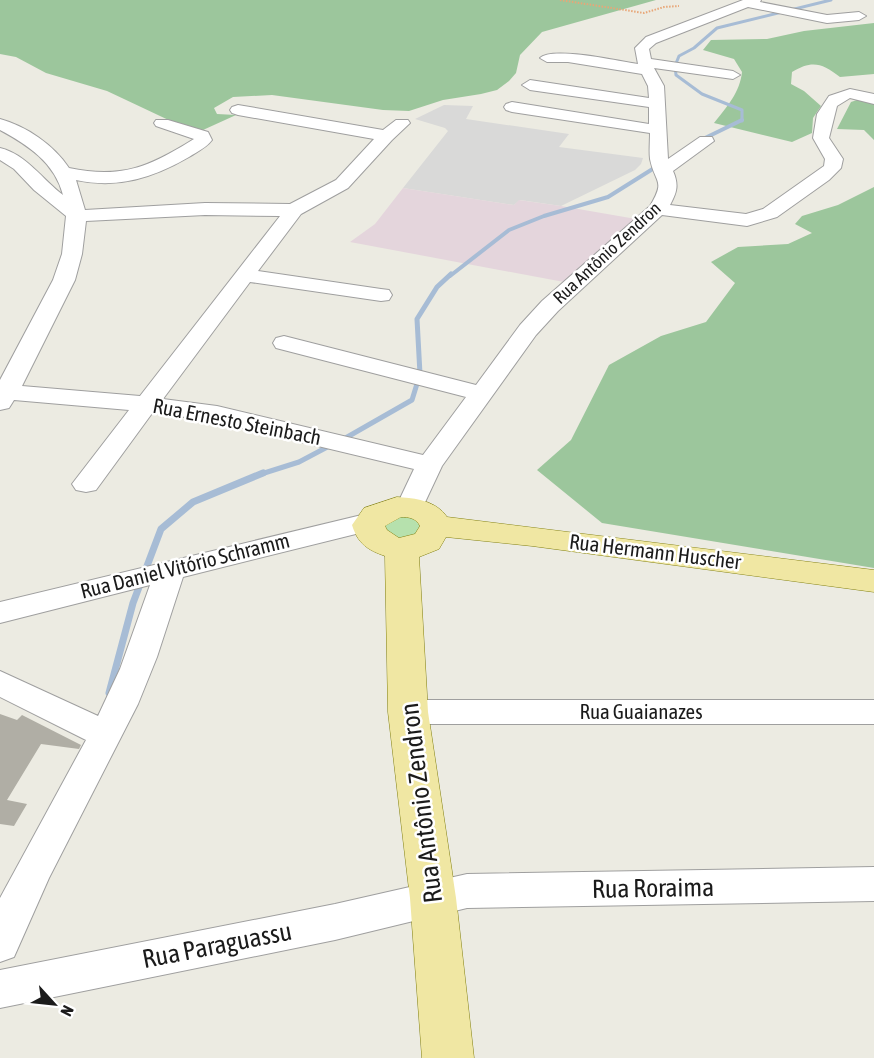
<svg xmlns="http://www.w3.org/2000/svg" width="874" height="1058" viewBox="0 0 874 1058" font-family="'Asap Condensed',sans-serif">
  <rect width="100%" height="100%" fill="#ecebe2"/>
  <path fill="#d9d9d8" d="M 444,105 L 473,106 L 466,119 L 569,134 L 559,147 L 643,158 L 641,164 L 635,170 L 561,206 L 520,200 L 514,205 L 403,188 L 448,131 L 445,128 L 415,119 Z"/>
  <path fill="#e4d5dc" d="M 403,188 L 514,205 L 519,200 L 561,206 L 636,219 L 564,282 L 350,242 L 375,224 Z"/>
  <path fill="#b6e1ad" d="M 396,515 L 420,519 L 423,532 L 394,540 L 381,524 Z"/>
  <path fill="#9cc69c" d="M 0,0 L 656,0 L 542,32 L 520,55 L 516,73 L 509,81 L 497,90 L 481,94 L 443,100 L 409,111 L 383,110 L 272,95 L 233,97 L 214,108 L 217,114 L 236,115 L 203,130 L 177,124 L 107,91 L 46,73 L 16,57 L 0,54 Z
    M 874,23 L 874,74 L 840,77 C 822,63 812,60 792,72 L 791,84 L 804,91 L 821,106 L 813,118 L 812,133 L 792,142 L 714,123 C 727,107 740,92 742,72 L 734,59 L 703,50 L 711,40 L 767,39 L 804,31 Z
    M 857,100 L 874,104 L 874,140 L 864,130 L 837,129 L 851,102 Z
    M 874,187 L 874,568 L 602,523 L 537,470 L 571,440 L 609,365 L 661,336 L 706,322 L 735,283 L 711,262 L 738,247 L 788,244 L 812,233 L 795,224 L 802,216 L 838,205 Z"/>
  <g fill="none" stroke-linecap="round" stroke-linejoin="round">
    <path stroke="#a7bcd5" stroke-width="3" d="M 742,121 L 742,110 L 702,94 L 676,75 L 675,66 L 679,56 L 694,48 L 717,28 L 831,0"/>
    <path stroke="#a7bcd5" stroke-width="4" d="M 701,140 L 742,120
      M 450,276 L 509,230 L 544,216 L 608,197 L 659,165"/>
    <path stroke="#a7bcd5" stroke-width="5" d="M 342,440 L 412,400 L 420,374 L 417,319 L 437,287 L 451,274
      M 258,475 L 299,462 L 333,444"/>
    <path stroke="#a7bcd5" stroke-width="7" d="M 109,693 L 133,603 L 161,529 L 193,502 L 263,473"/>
  </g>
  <path fill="#b0aea5" d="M 0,714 L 17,720 L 22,715 L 81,745 L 79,749 L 41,744 L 7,800 L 27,804 L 14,826 L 0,824 Z"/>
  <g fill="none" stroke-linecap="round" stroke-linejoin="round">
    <defs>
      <path id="minor" d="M 743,0 L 761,0 L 760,2 L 827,15 L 859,12 L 866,16 L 859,20 L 827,23 L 748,7 L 656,43 L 649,49 L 651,59 L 733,71 L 740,75 L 733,79 L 654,68 L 664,86 L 668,159 L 700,137 L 712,137 L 714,141 L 673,171 C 679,185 677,192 670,205 L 746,214 L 763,209 L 824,166 L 825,159 L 813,138 L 817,114 L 829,96 L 850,89 L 874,94 L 874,104 L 850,98 L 837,106 L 829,138 L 843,159 L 841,168 L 829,180 L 777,217 L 747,226 L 662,215 L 558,311 L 536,335 L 442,466 L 420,513 L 410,515 L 400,513 L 396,507 L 414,469 L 217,422 L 153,412 L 96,490 L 86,492 L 76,490 L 72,484 L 129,410 L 14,400 L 9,408 L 0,410 L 0,380 L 53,280 L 62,254 L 66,216 L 34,190 L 14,169 L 0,160 L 0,148 C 26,154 43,180 63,195 C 55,163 28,145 0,130 L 0,119 C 26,126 54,145 69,168 C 122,179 149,167 194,139 L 156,126 L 154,123 L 156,120 L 168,120 L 208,132 L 212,140 C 207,147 197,152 189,157 C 153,178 118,189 76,180 L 85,210 L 205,203 L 290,204 L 336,180 L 374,139 L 238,115 L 232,113 L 230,110 L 232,107 L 238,105 L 383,130 L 396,120 L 408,120 L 410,123 L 392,140 L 348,188 L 301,214 L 258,271 L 381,289 L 389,290 L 392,295 L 389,300 L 381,301 L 250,282 L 163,399 L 217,406 L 423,455 L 466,397 L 276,348 L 273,343 L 276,338 L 284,336 L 476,385 L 520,325 L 542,301 L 650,206 C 666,179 655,184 650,159 C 649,151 650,142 650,133 L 512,112 L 506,110 L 504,107 L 506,104 L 512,102 L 649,124 L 649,107 L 530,90 L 522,85 L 530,80 L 649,98 L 648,86 L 642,74 L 568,62 L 547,62 L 540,58 C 551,46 619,61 638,64 L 635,48 L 646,37 ZM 205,215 L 280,216 L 140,396 L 22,386 L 75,280 L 82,254 L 86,221 Z
        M 370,513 L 380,516 L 384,522 L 380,528 L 183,577 L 157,657 L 138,704 L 49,878 L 14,957 L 0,962 L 0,898 L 86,740 L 0,697 L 0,671 L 98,716 L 120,669 L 150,585 L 0,623 L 0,602 Z
        M 408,700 L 874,700 L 874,724 L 408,724 L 396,721 L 391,712 L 396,703 Z
        M 874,867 L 874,901 L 467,908 L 335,940 L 0,1008 L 0,970 L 335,904 L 467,874 Z"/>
      <path id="major" d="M 397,497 C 416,498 436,501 447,517 L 874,570 L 874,592 L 532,546 L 446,537 L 439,549 L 419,557 L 428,712 L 456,898 L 474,1058 L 422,1058 L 410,898 L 388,712 L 385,556 C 368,550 358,544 352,525 L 364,508 ZM 401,517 C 409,517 416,518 420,526 L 415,534 L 399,538 L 387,530 L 385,526 Z"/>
    </defs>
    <use href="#minor" stroke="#9f9f9f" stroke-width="2"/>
    <use href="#major" stroke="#828011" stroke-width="1"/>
    <path stroke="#e8a677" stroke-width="2" stroke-dasharray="1.5 1.5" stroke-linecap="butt" d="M 560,0 L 644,13 L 664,7 L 679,6"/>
    <use href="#minor" fill="#fff" fill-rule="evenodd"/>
    <use href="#major" fill="#f0e7a3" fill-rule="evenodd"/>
  </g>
  <g text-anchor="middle" stroke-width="5" stroke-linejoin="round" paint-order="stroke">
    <g font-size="18" fill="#1b1b1b" stroke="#fff">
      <text transform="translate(607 253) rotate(-43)" y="6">Rua Antônio Zendron</text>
    </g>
    <g font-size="21" fill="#1b1b1b" stroke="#fff">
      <text transform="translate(237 422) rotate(11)" y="7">Rua Ernesto Steinbach</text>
      <text transform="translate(655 552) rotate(7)" y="7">Rua Hermann Huscher</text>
      <text transform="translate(185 566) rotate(-14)" y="7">Rua Daniel Vitório Schramm</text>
      <text x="641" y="719">Rua Guaianazes</text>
    </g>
    <g font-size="26" fill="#1b1b1b" stroke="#fff">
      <text transform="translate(421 803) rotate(-97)" y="9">Rua Antônio Zendron</text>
      <text transform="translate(653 888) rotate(-1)" y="9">Rua Roraima</text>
      <text transform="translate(217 945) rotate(-11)" y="9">Rua Paraguassu</text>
    </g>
  </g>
  <g transform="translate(54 1004) rotate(117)" stroke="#ffffff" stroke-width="4.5" paint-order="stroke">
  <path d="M0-4.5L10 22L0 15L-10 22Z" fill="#1b1b1b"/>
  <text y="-9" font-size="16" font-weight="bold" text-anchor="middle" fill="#1b1b1b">N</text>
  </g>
</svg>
